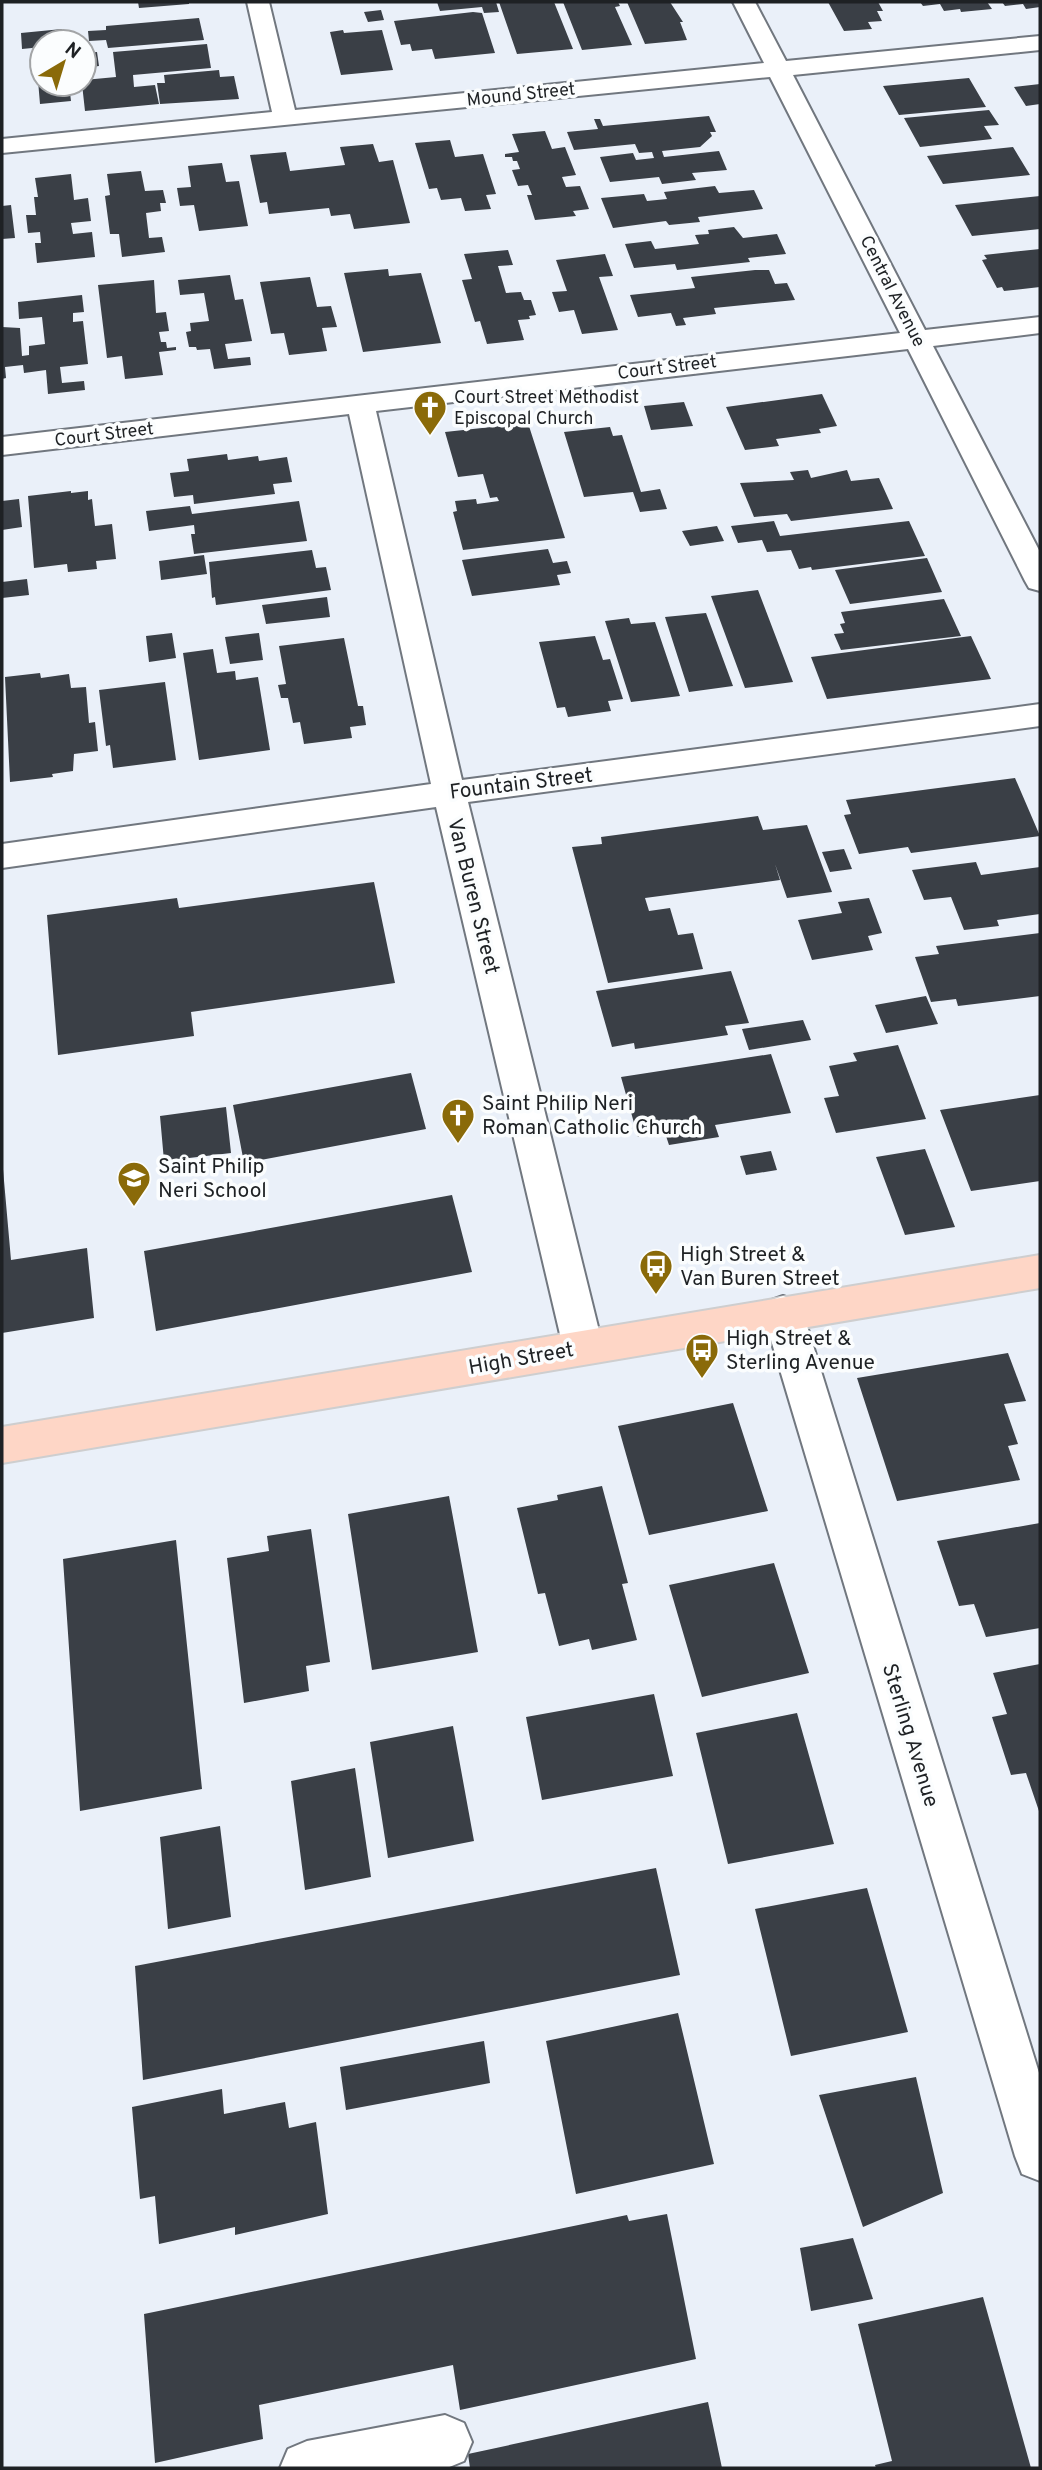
<svg xmlns="http://www.w3.org/2000/svg" width="1042" height="2470" viewBox="0 0 1042 2470" font-family="Overpass,sans-serif">
  <rect width="100%" height="100%" fill="#eaf0f9"/>
  <path fill="#3a3f46" d="M 138,2 L 189,2 L 189,4 L 139,8 Z
    M 437,2 L 496,2 L 499,12 L 484,13 L 482,7 L 440,11 Z
    M 499,2 L 554,2 L 573,49 L 517,54 Z
    M 563,2 L 618,2 L 620,6 L 615,7 L 632,45 L 582,50 Z
    M 627,2 L 670,2 L 683,22 L 680,22 L 687,40 L 645,44 Z
    M 828,2 L 878,2 L 883,11 L 877,11 L 882,21 L 868,22 L 872,29 L 844,31 Z
    M 920,2 L 987,2 L 992,9 L 961,12 L 960,9 L 944,11 L 940,4 L 923,6 Z
    M 1002,2 L 1040,2 L 1040,7 L 1026,9 L 1023,4 L 1005,6 Z
    M 381,10 L 384,20 L 368,22 L 364,12 Z
    M 473,12 L 482,13 L 495,53 L 435,59 L 432,49 L 412,51 L 410,44 L 401,45 L 394,21 Z
    M 199,18 L 204,40 L 108,48 L 106,40 L 89,41 L 88,31 L 106,30 L 106,26 Z
    M 62,29 L 63,42 L 42,42 L 42,47 L 22,49 L 21,33 Z
    M 343,30 L 344,33 L 382,30 L 393,70 L 341,75 L 330,32 Z
    M 207,44 L 211,68 L 133,75 L 134,87 L 155,85 L 159,104 L 85,111 L 82,84 L 84,80 L 116,77 L 113,52 Z
    M 97,52 L 99,66 L 84,68 L 84,53 Z
    M 42,56 L 42,84 L 69,84 L 71,101 L 40,104 L 36,57 Z
    M 219,70 L 220,77 L 234,76 L 239,99 L 160,104 L 157,83 L 165,83 L 164,75 Z
    M 969,78 L 986,107 L 899,115 L 883,86 Z
    M 1040,84 L 1040,104 L 1026,106 L 1014,87 Z
    M 989,110 L 999,125 L 984,126 L 992,139 L 920,147 L 904,118 Z
    M 709,116 L 716,132 L 710,132 L 712,136 L 700,147 L 662,151 L 664,157 L 719,151 L 727,170 L 692,173 L 696,180 L 662,184 L 659,177 L 610,182 L 600,157 L 633,153 L 636,160 L 654,158 L 652,152 L 639,153 L 635,144 L 574,150 L 567,132 L 598,129 L 594,119 L 600,119 L 603,126 Z
    M 545,131 L 552,149 L 565,147 L 576,175 L 562,177 L 566,187 L 580,186 L 589,209 L 573,211 L 576,216 L 535,220 L 527,195 L 532,195 L 528,185 L 518,186 L 512,170 L 520,169 L 517,161 L 513,161 L 512,157 L 505,157 L 505,154 L 519,152 L 512,134 Z
    M 450,140 L 455,157 L 483,154 L 496,194 L 486,195 L 491,209 L 465,211 L 461,198 L 441,200 L 437,188 L 429,189 L 415,143 Z
    M 373,144 L 379,162 L 393,160 L 410,223 L 354,229 L 350,214 L 331,216 L 329,208 L 269,214 L 267,202 L 260,203 L 250,155 L 286,152 L 290,171 L 345,165 L 340,147 Z
    M 1013,147 L 1030,175 L 943,184 L 927,156 Z
    M 222,163 L 226,182 L 239,181 L 248,226 L 199,231 L 194,205 L 180,206 L 177,188 L 191,187 L 188,166 Z
    M 141,171 L 145,191 L 163,190 L 166,203 L 160,203 L 161,211 L 146,213 L 149,238 L 162,237 L 165,252 L 122,257 L 119,234 L 110,234 L 105,196 L 110,195 L 107,174 Z
    M 71,174 L 74,200 L 88,198 L 91,221 L 71,223 L 73,234 L 92,232 L 95,257 L 37,263 L 35,243 L 41,243 L 40,232 L 28,233 L 26,215 L 36,215 L 34,197 L 38,197 L 35,178 Z
    M 715,186 L 719,193 L 754,190 L 763,209 L 698,217 L 700,222 L 669,225 L 666,221 L 613,228 L 601,198 L 644,194 L 647,201 L 667,199 L 664,192 Z
    M 1040,196 L 1040,229 L 972,236 L 955,205 Z
    M 11,205 L 15,238 L 2,239 L 2,206 Z
    M 734,227 L 743,238 L 777,234 L 786,254 L 748,258 L 750,262 L 677,270 L 675,264 L 634,268 L 625,244 L 651,241 L 655,249 L 699,244 L 695,235 L 709,234 L 708,230 Z
    M 1040,249 L 1040,287 L 1004,291 L 1002,287 L 997,288 L 982,260 L 987,259 L 984,255 Z
    M 508,250 L 513,265 L 498,266 L 506,293 L 521,292 L 524,300 L 531,300 L 536,315 L 529,316 L 530,319 L 518,320 L 524,340 L 487,344 L 480,321 L 475,322 L 462,280 L 472,279 L 464,254 Z
    M 605,254 L 613,276 L 599,277 L 618,330 L 582,334 L 574,310 L 559,312 L 552,292 L 567,291 L 556,260 Z
    M 388,269 L 389,276 L 421,273 L 441,343 L 363,352 L 344,273 Z
    M 755,270 L 769,270 L 775,284 L 787,283 L 795,300 L 714,308 L 716,314 L 683,318 L 686,325 L 676,326 L 671,313 L 638,317 L 630,295 L 695,288 L 691,277 Z
    M 230,275 L 235,300 L 243,299 L 252,341 L 225,344 L 228,359 L 250,357 L 251,365 L 214,369 L 210,349 L 197,350 L 196,347 L 189,347 L 186,332 L 191,331 L 190,323 L 209,321 L 204,293 L 180,295 L 178,280 Z
    M 310,277 L 317,307 L 331,306 L 337,327 L 322,328 L 327,351 L 289,355 L 284,333 L 271,334 L 260,282 Z
    M 154,280 L 156,313 L 166,312 L 169,331 L 159,332 L 161,342 L 166,342 L 167,348 L 176,347 L 176,350 L 159,352 L 163,375 L 125,379 L 122,356 L 107,358 L 98,285 Z
    M 82,295 L 84,312 L 73,313 L 73,322 L 83,321 L 88,364 L 60,367 L 62,383 L 84,381 L 85,390 L 48,394 L 46,370 L 24,373 L 23,365 L 5,367 L 6,378 L 2,379 L 2,327 L 20,328 L 22,356 L 29,355 L 29,346 L 45,344 L 42,317 L 19,319 L 18,302 Z
    M 822,394 L 837,426 L 819,429 L 821,433 L 776,439 L 779,446 L 745,450 L 726,407 Z
    M 684,402 L 693,426 L 651,430 L 644,406 Z
    M 528,423 L 565,538 L 463,550 L 453,512 L 457,511 L 455,501 L 476,499 L 477,504 L 499,501 L 497,497 L 490,498 L 483,474 L 458,477 L 445,432 Z
    M 610,427 L 613,436 L 622,435 L 641,492 L 660,489 L 667,509 L 640,512 L 633,492 L 584,497 L 564,432 Z
    M 227,454 L 228,460 L 258,456 L 259,461 L 287,457 L 292,482 L 273,484 L 275,494 L 194,504 L 193,495 L 174,497 L 170,473 L 189,471 L 187,459 Z
    M 808,470 L 811,478 L 847,470 L 851,481 L 879,478 L 893,509 L 791,521 L 787,514 L 754,517 L 740,483 L 794,480 L 790,472 Z
    M 71,491 L 71,493 L 88,491 L 88,500 L 92,499 L 95,526 L 112,524 L 116,559 L 96,561 L 97,569 L 68,572 L 67,564 L 34,568 L 28,496 Z
    M 19,499 L 22,527 L 2,530 L 2,501 Z
    M 299,501 L 307,541 L 194,554 L 191,534 L 195,534 L 194,525 L 149,531 L 146,511 L 190,506 L 192,514 Z
    M 774,521 L 780,536 L 909,521 L 925,556 L 812,570 L 811,567 L 799,569 L 791,550 L 767,552 L 762,540 L 738,543 L 731,526 Z
    M 717,526 L 724,541 L 690,546 L 682,531 Z
    M 548,549 L 553,563 L 567,561 L 571,573 L 557,575 L 560,585 L 472,596 L 462,560 Z
    M 312,550 L 316,568 L 326,567 L 331,590 L 216,605 L 215,597 L 212,598 L 209,562 Z
    M 204,555 L 207,574 L 161,580 L 159,561 Z
    M 927,558 L 942,592 L 850,604 L 835,570 Z
    M 27,579 L 29,595 L 2,598 L 2,582 Z
    M 758,590 L 793,682 L 745,688 L 711,596 Z
    M 327,597 L 330,617 L 266,624 L 262,605 Z
    M 944,599 L 961,636 L 841,650 L 834,634 L 844,633 L 840,624 L 845,623 L 841,612 Z
    M 706,613 L 733,686 L 689,692 L 665,617 Z
    M 629,618 L 631,624 L 655,622 L 680,696 L 631,702 L 605,621 Z
    M 172,633 L 176,658 L 149,662 L 146,636 Z
    M 259,633 L 263,660 L 230,664 L 225,637 Z
    M 595,636 L 603,660 L 610,659 L 623,699 L 608,701 L 611,711 L 568,717 L 565,707 L 557,708 L 539,642 Z
    M 971,636 L 991,679 L 827,699 L 811,657 Z
    M 344,638 L 358,706 L 363,706 L 366,725 L 350,727 L 352,738 L 304,744 L 300,722 L 293,723 L 288,698 L 281,698 L 278,685 L 286,684 L 279,646 Z
    M 213,649 L 217,673 L 235,671 L 236,680 L 258,677 L 270,750 L 199,760 L 183,653 Z
    M 40,673 L 41,678 L 69,674 L 71,688 L 86,687 L 89,723 L 95,722 L 98,751 L 74,754 L 73,771 L 52,774 L 53,777 L 10,782 L 5,677 Z
    M 165,682 L 176,760 L 113,768 L 110,745 L 106,746 L 99,690 Z
    M 1015,778 L 1040,836 L 911,853 L 908,847 L 859,854 L 844,815 L 851,814 L 846,800 Z
    M 758,816 L 763,830 L 807,825 L 832,892 L 787,898 L 775,864 L 780,880 L 645,898 L 649,911 L 670,908 L 678,935 L 693,933 L 703,969 L 608,983 L 572,847 L 602,844 L 601,837 Z
    M 844,849 L 852,869 L 830,872 L 822,852 Z
    M 976,862 L 981,875 L 1040,867 L 1040,914 L 997,920 L 999,926 L 964,930 L 951,897 L 924,900 L 912,870 Z
    M 374,882 L 395,983 L 191,1012 L 194,1036 L 58,1055 L 47,915 L 177,898 L 179,908 Z
    M 869,898 L 882,933 L 868,936 L 873,950 L 812,960 L 798,920 L 842,913 L 838,902 Z
    M 1040,933 L 1040,996 L 958,1006 L 956,999 L 931,1002 L 915,957 L 939,954 L 936,946 Z
    M 731,971 L 749,1023 L 725,1026 L 728,1035 L 635,1049 L 634,1043 L 612,1047 L 596,991 Z
    M 926,996 L 938,1024 L 886,1033 L 875,1005 Z
    M 803,1020 L 811,1040 L 749,1050 L 742,1029 Z
    M 898,1045 L 926,1119 L 836,1133 L 824,1098 L 839,1096 L 829,1066 L 857,1061 L 853,1053 Z
    M 771,1054 L 791,1113 L 715,1125 L 719,1137 L 669,1145 L 665,1133 L 638,1137 L 621,1077 Z
    M 411,1073 L 426,1129 L 244,1163 L 233,1105 Z
    M 1040,1095 L 1040,1181 L 971,1191 L 940,1110 Z
    M 226,1107 L 231,1153 L 164,1161 L 160,1116 Z
    M 925,1149 L 955,1227 L 905,1235 L 876,1157 Z
    M 771,1151 L 777,1170 L 746,1175 L 740,1156 Z
    M 2,1158 L 11,1260 L 87,1248 L 94,1318 L 2,1333 Z
    M 452,1195 L 472,1272 L 156,1331 L 144,1251 Z
    M 1008,1353 L 1026,1401 L 1004,1404 L 1018,1444 L 1008,1446 L 1020,1480 L 897,1501 L 857,1378 Z
    M 733,1403 L 768,1511 L 649,1535 L 618,1426 Z
    M 602,1486 L 628,1583 L 622,1584 L 637,1640 L 592,1650 L 589,1639 L 559,1646 L 545,1593 L 538,1594 L 517,1508 L 558,1500 L 557,1495 Z
    M 449,1496 L 478,1652 L 372,1670 L 348,1514 Z
    M 1040,1523 L 1040,1628 L 986,1637 L 974,1604 L 959,1606 L 937,1541 Z
    M 311,1529 L 330,1662 L 306,1666 L 309,1691 L 244,1703 L 227,1558 L 269,1551 L 267,1536 Z
    M 176,1540 L 202,1789 L 80,1811 L 63,1559 Z
    M 774,1563 L 809,1673 L 702,1697 L 669,1585 Z
    M 1040,1664 L 1040,1814 L 1026,1773 L 1011,1775 L 992,1717 L 1007,1714 L 993,1673 Z
    M 654,1694 L 673,1776 L 542,1800 L 526,1717 Z
    M 797,1713 L 834,1844 L 728,1864 L 696,1733 Z
    M 453,1726 L 474,1841 L 388,1858 L 370,1742 Z
    M 355,1768 L 371,1877 L 305,1890 L 291,1781 Z
    M 220,1826 L 231,1917 L 168,1929 L 160,1837 Z
    M 656,1868 L 680,1975 L 143,2080 L 135,1966 Z
    M 867,1888 L 908,2032 L 791,2056 L 755,1909 Z
    M 678,2013 L 714,2164 L 576,2194 L 546,2041 Z
    M 484,2041 L 490,2083 L 346,2110 L 340,2067 Z
    M 916,2077 L 943,2193 L 863,2227 L 819,2095 Z
    M 222,2089 L 224,2114 L 285,2102 L 289,2128 L 316,2122 L 328,2214 L 235,2235 L 235,2227 L 159,2244 L 155,2196 L 140,2199 L 132,2107 Z
    M 667,2214 L 696,2359 L 460,2410 L 453,2365 L 259,2405 L 263,2439 L 155,2463 L 144,2314 L 627,2215 L 629,2221 Z
    M 853,2238 L 873,2299 L 811,2311 L 800,2248 Z
    M 983,2297 L 1031,2468 L 876,2468 L 875,2465 L 892,2461 L 858,2324 Z
    M 708,2402 L 722,2468 L 470,2468 L 468,2454 Z"/>
  <g fill="none" stroke-linecap="round" stroke-linejoin="round">
    <defs>
      <path id="minor" d="M 247,2 L 269,2 L 295,110 L 764,63 L 733,2 L 755,2 L 786,61 L 1040,36 L 1040,50 L 793,75 L 925,330 L 1040,317 L 1040,333 L 933,346 L 1040,552 L 1040,591 L 1029,588 L 1025,581 L 908,349 L 376,411 L 462,780 L 1040,704 L 1040,726 L 468,802 L 603,1347 L 597,1359 L 583,1364 L 569,1359 L 563,1347 L 436,807 L 2,868 L 2,844 L 431,784 L 349,414 L 2,455 L 2,437 L 900,333 L 770,77 L 2,153 L 2,139 L 272,112 Z
        M 783,1296 L 797,1301 L 803,1313 L 1040,2076 L 1040,2181 L 1022,2174 L 1015,2156 L 763,1313 L 769,1301 Z
        M 445,2415 L 464,2423 L 472,2442 L 464,2461 L 447,2468 L 280,2468 L 288,2449 L 307,2441 Z"/>
      <path id="major" d="M 1040,1255 L 1040,1288 L 2,1463 L 2,1427 Z"/>
    </defs>
    <use href="#minor" stroke="#71777f" stroke-width="4"/>
    <use href="#major" stroke="#cececf" stroke-width="4"/>
    <use href="#minor" fill="#fff" fill-rule="evenodd"/>
    <use href="#major" fill="#fed6c6" fill-rule="evenodd"/>
  </g>
  <defs>
    <symbol id="church-pin" viewBox="-11 -11 22 30"><path d="M0 17L-7.5 6A9.5 9.5 0 1 1 7.5 6Z" fill="#8a6a09" stroke="#fbfdfe"/><path d="M-1.2-6h2.4v3.5h3.3v2.4h-3.3V6h-2.4V-.1h-3.3v-2.4h3.3Z" fill="#fff"/></symbol>
    <symbol id="school-pin" viewBox="-11 -11 22 30"><path d="M0 17L-7.5 6A9.5 9.5 0 1 1 7.5 6Z" fill="#8a6a09" stroke="#fbfdfe"/><path d="M0-5L7-2L0 1L-7-2ZM-4 1L0 2.5L4 1V4Q0 6-4 4Z" fill="#fff"/></symbol>
    <symbol id="bus-pin" viewBox="-11 -11 22 30"><path d="M0 17L-7.5 6A9.5 9.5 0 1 1 7.5 6Z" fill="#8a6a09" stroke="#fbfdfe"/><path d="M-5-6H5V4H4V6H2V4H-2V6H-4V4H-5ZM-3.5-4V0h7V-4ZM-3.5 1.2v1.5H-2V1.2ZM2 1.2v1.5H3.5V1.2Z" fill="#fff"/></symbol>
  </defs>
  <g fill-rule="evenodd">
    <use href="#church-pin" x="411" y="388" width="38" height="52"/>
    <use href="#church-pin" x="439" y="1096" width="38" height="52"/>
    <use href="#school-pin" x="115" y="1159" width="38" height="52"/>
    <use href="#bus-pin" x="637" y="1247" width="38" height="52"/>
    <use href="#bus-pin" x="683" y="1331" width="38" height="52"/>
  </g>
  <g text-anchor="middle" stroke-width="7" stroke-linejoin="round" paint-order="stroke">
    <g font-size="18" fill="#1e2124" stroke="#fbfdfe">
      <text transform="translate(521 94) rotate(-6)" y="6">Mound Street</text>
      <text transform="translate(893 291) rotate(63)" y="6">Central Avenue</text>
      <text transform="translate(667 367) rotate(-7)" y="6">Court Street</text>
      <text transform="translate(104 434) rotate(-7)" y="6">Court Street</text>
    </g>
    <g font-size="18" fill="#1e2124" stroke="#fbfdfe" text-anchor="start">
      <text x="454" y="403">Court Street Methodist<tspan x="454" dy="21">Episcopal Church</tspan></text>
    </g>
    <g font-size="21" fill="#1e2124" stroke="#fbfdfe">
      <text transform="translate(521 783) rotate(-7)" y="7">Fountain Street</text>
      <text transform="translate(474 896) rotate(76)" y="7">Van Buren Street</text>
      <text transform="translate(521 1358) rotate(-10)" y="7">High Street</text>
      <text transform="translate(911 1735) rotate(73)" y="7">Sterling Avenue</text>
    </g>
    <g font-size="21" fill="#1e2124" stroke="#fbfdfe" text-anchor="start">
      <text x="482" y="1110">Saint Philip Neri<tspan x="482" dy="24">Roman Catholic Church</tspan></text>
      <text x="158" y="1173">Saint Philip<tspan x="158" dy="24">Neri School</tspan></text>
      <text x="680" y="1261">High Street &amp;<tspan x="680" dy="24">Van Buren Street</tspan></text>
      <text x="726" y="1345">High Street &amp;<tspan x="726" dy="24">Sterling Avenue</tspan></text>
    </g>
  </g>
  <rect width="1042" height="2470" fill="none" stroke="#1e2124" stroke-width="7"/>
  <g transform="translate(63 63) rotate(38)"><circle r="33" fill="#fbfdfe" stroke="#a3a5a7" stroke-width="2"/>
  <path d="M0-5L12 26L0 18L-12 26Z" fill="#8a6a09"/>
  <text y="-10" font-size="19" font-weight="bold" text-anchor="middle" fill="#1e2124">N</text>
  </g>
</svg>
